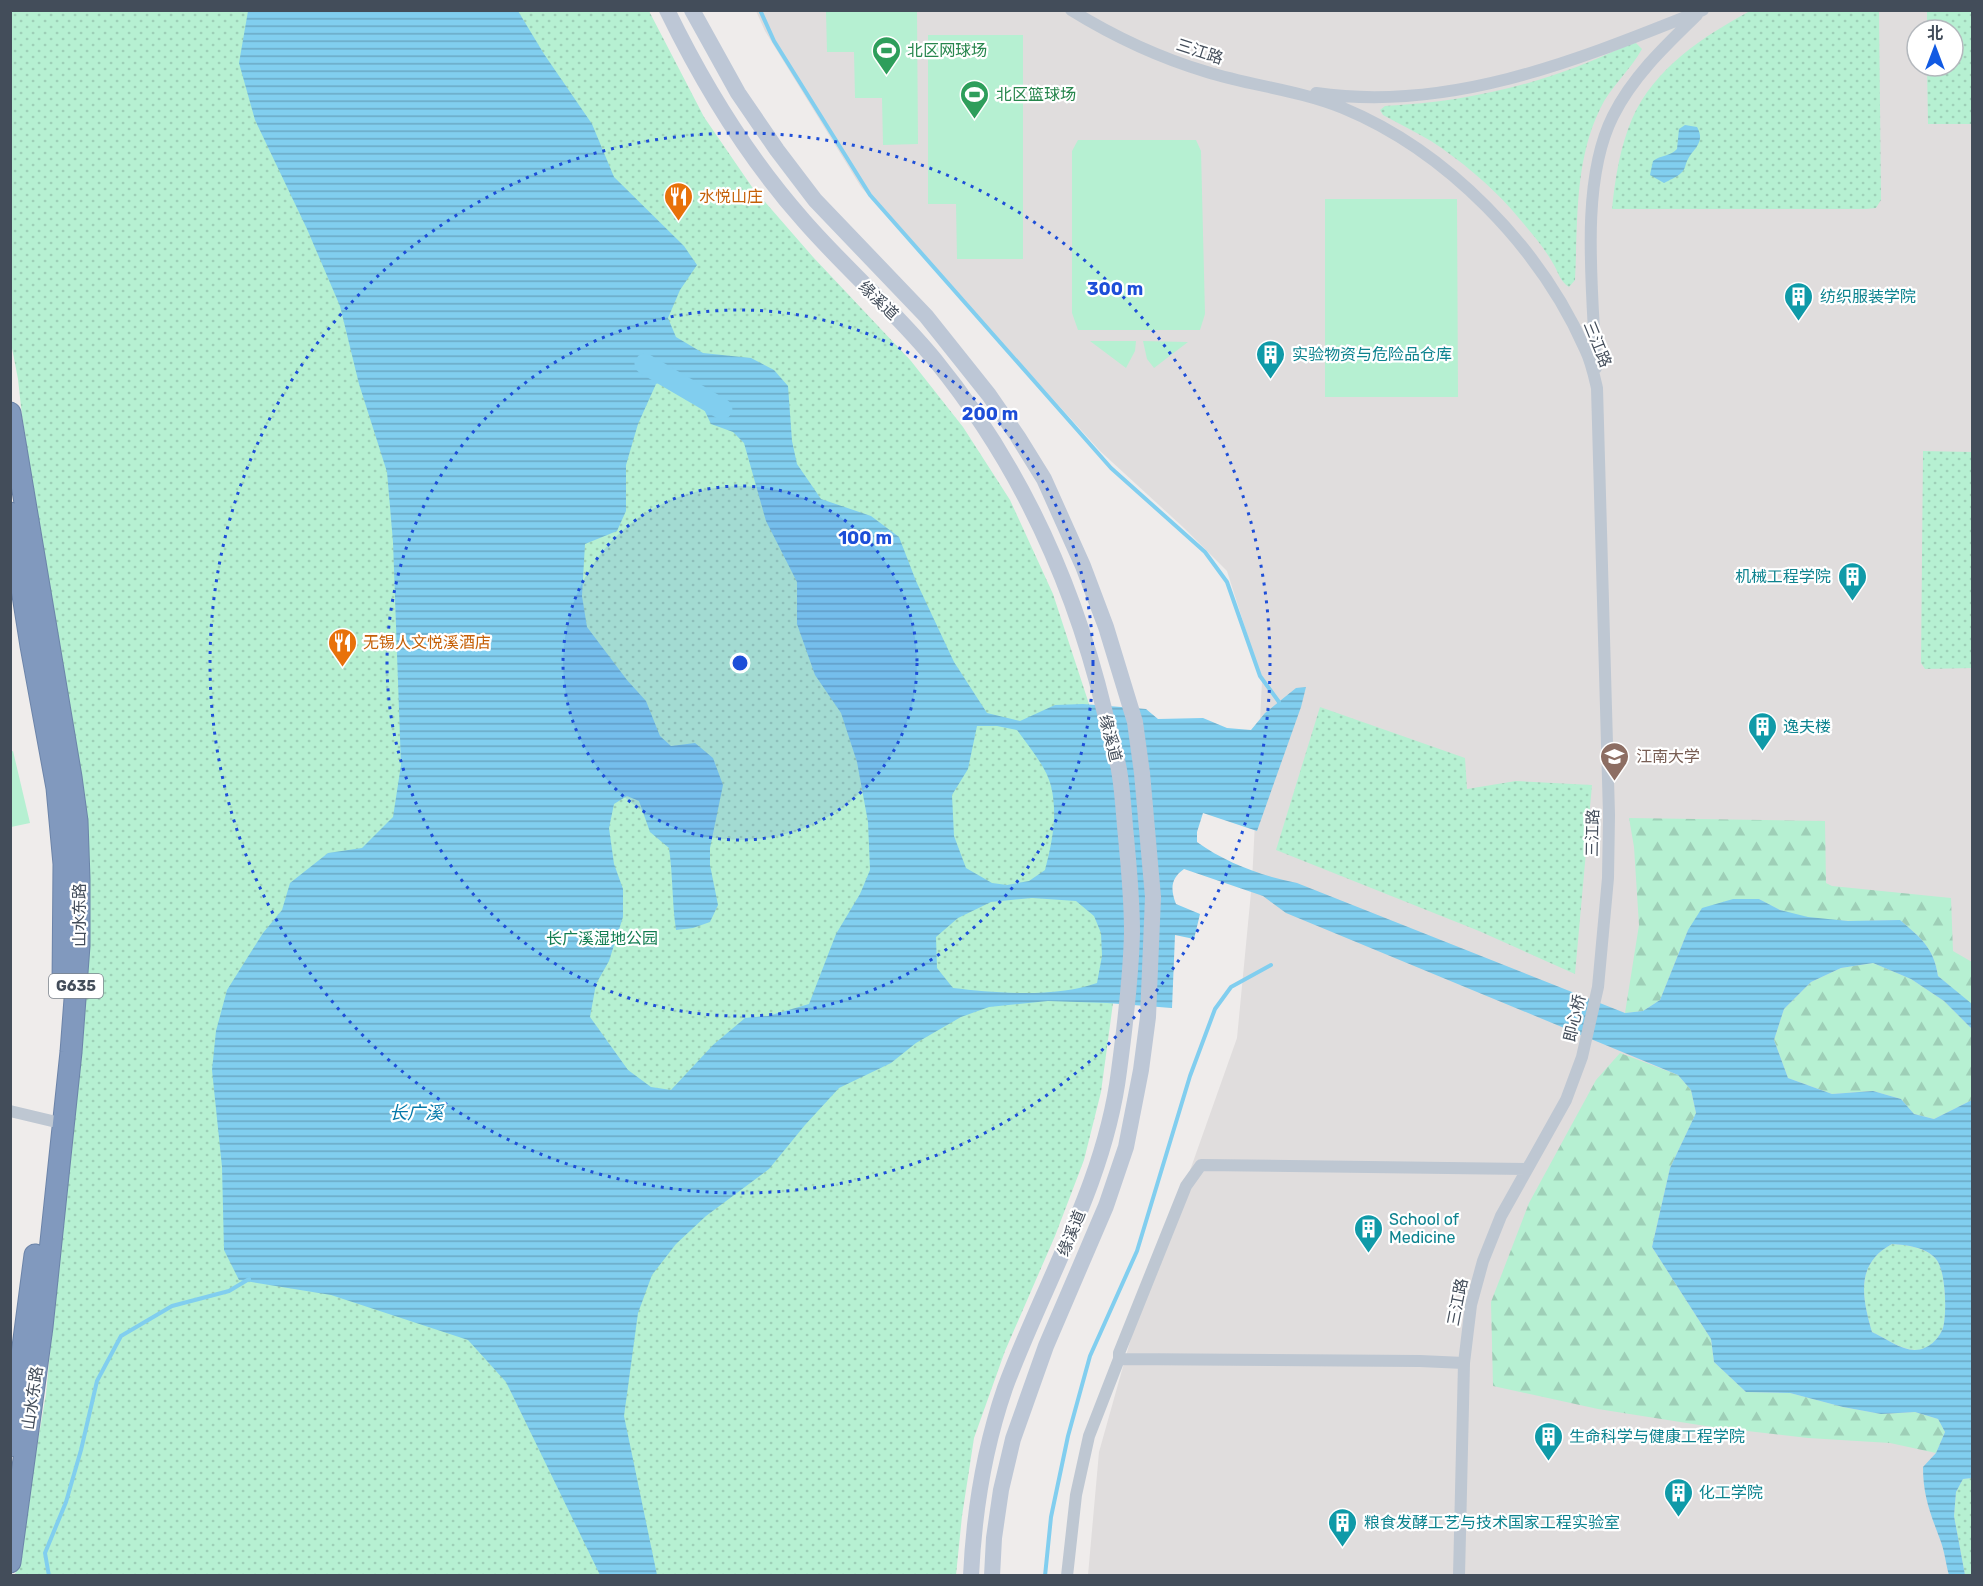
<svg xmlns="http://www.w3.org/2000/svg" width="1983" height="1586" viewBox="0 0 1983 1586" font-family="Rubik,'Noto Sans SC',sans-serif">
  <defs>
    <pattern id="green-dots" width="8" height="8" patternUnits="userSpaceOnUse" patternTransform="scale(1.5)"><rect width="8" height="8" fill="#b6f0d2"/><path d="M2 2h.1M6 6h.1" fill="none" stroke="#9ecfb7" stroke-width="1.8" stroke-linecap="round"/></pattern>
    <pattern id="forest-firs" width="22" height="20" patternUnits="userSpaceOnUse" patternTransform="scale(1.5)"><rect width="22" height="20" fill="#b6f0d2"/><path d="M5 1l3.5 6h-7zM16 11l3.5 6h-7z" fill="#9ecfb7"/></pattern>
    <pattern id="water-rules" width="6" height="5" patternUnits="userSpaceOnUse" patternTransform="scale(1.5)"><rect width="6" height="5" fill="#81ceef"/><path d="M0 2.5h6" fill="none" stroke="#6ba9c5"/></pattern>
  </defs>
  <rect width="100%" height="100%" fill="#efeceb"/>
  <path fill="#e0dddd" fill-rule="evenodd" d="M 756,11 L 1972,11 L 1972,1575 L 1088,1575 L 1099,1452 L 1133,1331 L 1237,1038 L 1252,882 L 1262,681 L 1227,571 L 1184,528 L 1100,451 L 861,187 L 765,31 ZM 1917,30 L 1953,30 L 1953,66 L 1917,66 Z"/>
  <path fill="url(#green-dots)" d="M 10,11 L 649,11 L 704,117 L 752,187 L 813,257 L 911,361 L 963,427 L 1010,500 L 1053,594 L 1089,704 L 1113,1003 L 1101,1092 L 1084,1160 L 1055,1236 L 1005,1351 L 974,1438 L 962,1516 L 956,1575 L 15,1575 L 46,1394 L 65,1189 L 83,1037 L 89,900 L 52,610 L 22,416 L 18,379 L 11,343 Z
    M 1750,11 L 1879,11 L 1881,200 L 1876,208 L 1866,209 L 1612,209 C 1615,179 1620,147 1632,119 C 1654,68 1704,36 1750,11 Z
    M 1927,11 L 1972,11 L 1972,124 L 1928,124 L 1927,66 L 1953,66 L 1953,30 L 1927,30 Z
    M 1636,43 L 1642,49 C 1630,71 1610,87 1600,109 C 1574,163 1578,223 1575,280 L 1569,287 C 1560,281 1559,274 1554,265 C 1543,245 1527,228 1512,210 C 1489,184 1460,160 1431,141 C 1416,132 1399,124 1383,115 L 1380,110 L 1385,106 C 1471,102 1552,82 1629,44 Z
    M 1923,451 L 1972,452 L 1972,668 L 1925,669 L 1921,663 Z
    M 1320,707 L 1465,758 L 1467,789 L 1516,781 L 1592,785 L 1575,974 L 1479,931 L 1276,850 Z
    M 1892,1244 C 1907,1245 1925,1247 1936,1259 C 1946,1271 1947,1313 1943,1328 C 1939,1339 1928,1350 1916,1350 C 1901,1350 1885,1338 1872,1332 C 1862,1297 1855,1264 1892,1244 Z
    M 1972,1478 L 1972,1575 L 1965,1575 L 1954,1516 L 1956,1492 L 1963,1479 Z"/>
  <path fill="url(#forest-firs)" d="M 1629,818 L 1825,821 L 1826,883 L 1832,886 L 1951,898 L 1953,951 L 1972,962 L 1972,1005 L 1938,976 C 1934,948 1921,938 1900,920 C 1861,921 1817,924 1780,910 C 1773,907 1766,903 1759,899 L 1688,930 L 1660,1000 L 1643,1011 L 1625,1013 L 1639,925 L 1634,847 Z
    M 1873,963 L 1911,979 L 1944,1001 L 1972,1029 L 1972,1100 L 1934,1119 L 1914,1114 L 1901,1099 L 1873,1091 L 1832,1094 L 1788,1078 L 1774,1040 L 1784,1009 L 1811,982 L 1841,968 Z
    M 1620,1053 L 1678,1075 L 1691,1090 L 1696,1113 L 1670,1168 L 1652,1247 L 1711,1339 L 1714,1362 L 1746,1392 L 1790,1393 L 1843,1407 L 1881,1414 L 1915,1412 L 1938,1419 L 1945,1432 L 1936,1453 L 1890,1443 L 1808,1438 L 1712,1427 L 1598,1409 L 1493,1386 L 1491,1302 L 1529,1203 L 1596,1080 Z"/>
  <path fill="#b6f0d2" d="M 826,11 L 917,11 L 918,144 L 883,145 L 882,98 L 855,98 L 854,52 L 827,52 Z
    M 928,35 L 1023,35 L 1023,259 L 957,259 L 956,204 L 928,204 Z
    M 1078,140 L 1196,140 L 1201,151 L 1205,314 L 1200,330 L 1078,330 L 1072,313 L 1072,151 Z
    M 1325,199 L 1457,199 L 1458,397 L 1325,397 Z
    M 1090,341 L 1136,341 L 1135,351 L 1126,368 Z
    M 1143,341 L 1188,342 L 1154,368 L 1147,359 Z
    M 13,751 L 30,823 L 11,827 L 10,752 Z"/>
  <path fill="url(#water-rules)" fill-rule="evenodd" d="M 248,11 L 518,11 L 544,54 L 592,124 L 614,177 L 684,246 L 697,265 L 680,290 L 668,318 L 676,337 L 703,353 L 751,358 L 774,370 L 788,386 L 792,441 L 797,464 L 821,499 L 871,516 L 899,537 L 916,581 L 954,662 L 987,713 L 1020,721 L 1055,705 L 1083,704 L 1146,709 L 1158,719 L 1203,718 L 1227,728 L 1251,730 L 1265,713 L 1296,688 L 1306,687 L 1301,707 L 1257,831 L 1203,813 L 1197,832 L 1197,842 C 1226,863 1262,876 1297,883 L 1625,1013 L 1643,1011 L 1660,1000 L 1688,930 L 1702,908 L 1733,899 L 1759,899 L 1780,910 L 1808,917 L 1848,921 L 1900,920 C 1921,938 1934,948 1938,976 L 1972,1004 L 1972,1029 L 1944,1001 L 1911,979 L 1873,963 L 1841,968 L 1811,982 L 1784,1009 L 1774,1040 L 1788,1078 L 1832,1094 L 1873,1091 L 1901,1099 L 1914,1114 L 1934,1119 L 1972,1100 L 1972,1478 L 1963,1479 L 1956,1492 L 1954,1516 L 1965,1575 L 1949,1575 C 1946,1565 1945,1553 1941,1542 C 1931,1515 1923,1497 1923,1467 L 1936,1453 L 1945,1432 L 1938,1419 L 1915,1412 L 1881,1414 L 1843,1407 L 1790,1393 L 1746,1392 L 1714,1362 L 1711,1339 L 1652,1247 L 1670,1168 L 1696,1113 L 1691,1090 L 1678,1075 L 1286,913 L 1263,896 L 1184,869 C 1171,878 1170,889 1176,904 L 1200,914 L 1194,939 L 1175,935 L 1172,1008 L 1107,1003 L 1048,1001 L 989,1007 L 961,1017 L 916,1043 L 891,1063 L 839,1088 L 805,1125 L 769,1169 L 706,1216 L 676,1244 L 652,1275 L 638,1313 L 624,1416 L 657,1575 L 600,1575 L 506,1382 L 468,1340 L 331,1295 L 239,1280 L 224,1250 L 222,1167 L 212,1070 L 216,1031 L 227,990 L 263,933 L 282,910 L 290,883 L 328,853 L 362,848 L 393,817 L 401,765 L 393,542 L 387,472 L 359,384 L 340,306 L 307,229 L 255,120 L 239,63 ZM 677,375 L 692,384 L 711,424 L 733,432 L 744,443 L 766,521 L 797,582 L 797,624 L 815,675 L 841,713 L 857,762 L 868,822 L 870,870 L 860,894 L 836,934 L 809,1004 L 768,1016 L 745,1018 L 713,1045 L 671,1090 L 651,1087 L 628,1070 L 590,1017 L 596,984 L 609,961 L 623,917 L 623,889 L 614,864 L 609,828 L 614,804 L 627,796 L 639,801 L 650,832 L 669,848 C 673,876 672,903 676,930 L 693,928 L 710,922 L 718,905 L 710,865 L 710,848 L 723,785 L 713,758 L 695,743 L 671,746 L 660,736 L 646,701 L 627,680 L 587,627 L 582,596 L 585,544 L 617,531 L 626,511 L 626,465 L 638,424 L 656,384 ZM 977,726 L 997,726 L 1017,730 C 1029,747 1046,766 1051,786 C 1058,815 1052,843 1045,870 L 1029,881 L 1007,885 L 992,883 L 966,868 L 954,836 L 952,795 L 968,769 ZM 1032,898 L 1076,901 L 1094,916 L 1101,933 L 1102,956 L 1097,983 C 1055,998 996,993 953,988 L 937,968 L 936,937 L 958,918 L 991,902 ZM 1892,1244 C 1907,1245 1926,1247 1936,1259 C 1946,1271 1947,1313 1943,1328 C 1939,1339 1928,1350 1915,1350 C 1901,1350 1885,1338 1872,1332 C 1862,1297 1855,1264 1892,1244 Z
    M 1685,125 L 1697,127 C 1706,143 1693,148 1687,161 C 1685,166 1685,170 1681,173 C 1676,178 1669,180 1664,183 L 1650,175 L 1653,161 C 1661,155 1671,156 1677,149 L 1679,129 Z"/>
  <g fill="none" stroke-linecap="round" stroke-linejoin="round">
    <path stroke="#81ceef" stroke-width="4" d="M 760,10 L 774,41 L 870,195 L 1111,468 L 1205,552 L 1227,582 L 1260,676 L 1279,702
      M 49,1576 L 45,1553 L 66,1502 L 81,1450 L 97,1381 L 121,1336 L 172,1306 L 229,1291 L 249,1279
      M 1045,1576 L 1051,1517 L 1068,1436 L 1090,1356 L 1137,1251 L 1190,1076 L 1215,1009 L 1231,987 L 1271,965"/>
    <path stroke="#81ceef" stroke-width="21" d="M 645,364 L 722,409"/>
    <defs>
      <path id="highway" d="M 10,413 L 71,777 L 77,821 L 79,879 L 79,946 L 71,1052 L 42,1327 L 10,1562
        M 10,513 L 31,646 L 57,788 L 64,864 L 63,985
        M 10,1446 L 35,1255"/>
    </defs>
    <use href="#highway" stroke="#6c84a9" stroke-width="23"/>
    <path stroke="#bec7d2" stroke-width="12" d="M 1071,10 C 1113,36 1160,58 1207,72 C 1252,86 1299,90 1343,108 C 1447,151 1540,247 1585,349 C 1591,361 1594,375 1597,388 L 1609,815 L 1608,878 L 1598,987 L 1582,1057 L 1566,1100 L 1501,1216 L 1483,1261 L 1471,1305 L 1464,1363 L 1459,1576
      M 1316,93 C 1451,113 1580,59 1703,10
      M 1596,368 C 1593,293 1579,183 1613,116 C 1633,76 1666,45 1697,15
      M 10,1111 L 52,1121
      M 1119,1359 L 1420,1361 L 1464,1363
      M 1067,1576 L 1076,1495 L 1089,1436 L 1119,1359 L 1119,1353 L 1186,1186 L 1201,1165 L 1527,1169"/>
    <path stroke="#bdc7d6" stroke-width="16" d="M 667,10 C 704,86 748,158 804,221 C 846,269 895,311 935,360 C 1018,462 1073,581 1104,709 C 1109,731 1117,754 1120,776 C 1123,796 1124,817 1126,837 C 1129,868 1132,901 1132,932 C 1131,977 1125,1026 1119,1071 C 1105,1184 1044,1282 1005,1388 C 984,1449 974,1511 971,1576
      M 692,10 L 738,93 L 777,150 L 815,200 L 926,316 L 989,395 L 1018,437 L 1044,479 L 1083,566 L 1106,627 L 1135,722 L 1142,773 L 1153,897 L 1148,1017 L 1141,1070 L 1126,1147 L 1106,1206 L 1046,1346 L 1013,1439 L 1001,1490 L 994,1538 L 992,1576"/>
    <use href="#highway" stroke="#8199be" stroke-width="21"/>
  </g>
  <circle cx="740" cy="663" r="177" fill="#1d4ed8" fill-opacity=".12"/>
  <g fill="none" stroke="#1d4ed8" stroke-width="3" stroke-dasharray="3 6">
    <circle cx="740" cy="663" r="177"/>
    <circle cx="740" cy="663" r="353"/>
    <circle cx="740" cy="663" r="530"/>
  </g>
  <defs>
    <symbol id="stadium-pin" viewBox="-11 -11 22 30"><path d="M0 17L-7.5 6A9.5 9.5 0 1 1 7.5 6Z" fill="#2e9e5b" stroke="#fff"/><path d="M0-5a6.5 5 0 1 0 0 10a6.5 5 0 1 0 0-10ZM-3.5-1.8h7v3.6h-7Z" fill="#fff"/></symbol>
    <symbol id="restaurant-pin" viewBox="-11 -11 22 30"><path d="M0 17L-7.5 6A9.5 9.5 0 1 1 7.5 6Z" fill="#e8710a" stroke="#fff"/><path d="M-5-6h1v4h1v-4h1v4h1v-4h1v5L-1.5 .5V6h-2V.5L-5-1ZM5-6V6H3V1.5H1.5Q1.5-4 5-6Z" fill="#fff"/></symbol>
    <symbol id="building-pin" viewBox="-11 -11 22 30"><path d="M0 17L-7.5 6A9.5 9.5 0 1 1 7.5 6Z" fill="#0f9aa8" stroke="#fff"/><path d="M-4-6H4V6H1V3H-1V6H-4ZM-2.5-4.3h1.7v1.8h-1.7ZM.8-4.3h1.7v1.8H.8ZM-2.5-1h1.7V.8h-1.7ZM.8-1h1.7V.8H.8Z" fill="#fff"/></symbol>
    <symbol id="university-pin" viewBox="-11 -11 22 30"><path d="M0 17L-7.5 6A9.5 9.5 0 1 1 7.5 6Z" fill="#8d6e63" stroke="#fff"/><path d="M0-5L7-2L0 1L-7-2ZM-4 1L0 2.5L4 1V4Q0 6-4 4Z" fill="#fff"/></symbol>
  </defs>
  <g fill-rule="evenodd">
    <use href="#stadium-pin" x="870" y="34" width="33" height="45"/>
    <use href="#stadium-pin" x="958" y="78" width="33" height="45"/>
    <use href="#restaurant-pin" x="662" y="180" width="33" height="45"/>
    <use href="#building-pin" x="1782" y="280" width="33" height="45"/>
    <use href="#building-pin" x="1254" y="338" width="33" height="45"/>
    <use href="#building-pin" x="1836" y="560" width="33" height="45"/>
    <use href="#restaurant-pin" x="326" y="626" width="33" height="45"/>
    <use href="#building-pin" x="1746" y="710" width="33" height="45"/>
    <use href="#university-pin" x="1598" y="740" width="33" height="45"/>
    <use href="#building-pin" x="1352" y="1212" width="33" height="45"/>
    <use href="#building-pin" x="1532" y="1420" width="33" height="45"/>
    <use href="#building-pin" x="1662" y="1476" width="33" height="45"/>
    <use href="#building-pin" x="1326" y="1506" width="33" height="45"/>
  </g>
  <g text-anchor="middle" stroke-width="4.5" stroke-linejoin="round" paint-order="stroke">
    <rect fill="#fff" stroke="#7b828c" stroke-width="1.5" x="49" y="974" width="54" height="24" rx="4.5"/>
    <g font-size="15" font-weight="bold" fill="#434d5a">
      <text x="76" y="991">G635</text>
    </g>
    <g font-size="16" fill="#27864d" stroke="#fff" text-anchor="start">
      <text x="907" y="56">北区网球场</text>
      <text x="996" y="100">北区篮球场</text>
    </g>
    <g font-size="16" fill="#434d5a" stroke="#fff">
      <text transform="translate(1200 51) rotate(18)" y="6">三江路</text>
      <text transform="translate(879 300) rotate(44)" y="6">缘溪道</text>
      <text transform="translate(1598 344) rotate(68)" y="6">三江路</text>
      <text transform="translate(1111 738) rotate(76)" y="6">缘溪道</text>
      <text transform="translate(1592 833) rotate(-89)" y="6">三江路</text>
      <text transform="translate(79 915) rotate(-90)" y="6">山水东路</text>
      <text transform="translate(1574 1018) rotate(-77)" y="6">即心桥</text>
      <text transform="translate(1071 1233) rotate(-68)" y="6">缘溪道</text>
      <text transform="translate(1457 1302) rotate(-79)" y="6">三江路</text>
      <text transform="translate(32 1398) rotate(-82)" y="6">山水东路</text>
    </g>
    <g font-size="16" fill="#c56008" stroke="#fff" text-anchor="start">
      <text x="699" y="202">水悦山庄</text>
      <text x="363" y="648">无锡人文悦溪酒店</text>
    </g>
    <g font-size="16" fill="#0d838f" stroke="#fff" text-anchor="start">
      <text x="1820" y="302">纺织服装学院</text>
      <text x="1292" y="360">实验物资与危险品仓库</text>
      <text x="1831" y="582" text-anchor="end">机械工程学院</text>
      <text x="1783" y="732">逸夫楼</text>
      <text x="1389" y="1225">School of<tspan x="1389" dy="18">Medicine</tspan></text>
      <text x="1569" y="1442">生命科学与健康工程学院</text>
      <text x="1699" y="1498">化工学院</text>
      <text x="1364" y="1528">粮食发酵工艺与技术国家工程实验室</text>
    </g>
    <g font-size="16" fill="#785e54" stroke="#fff" text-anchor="start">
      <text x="1636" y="762">江南大学</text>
    </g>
    <g font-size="16" fill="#127d51" stroke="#fff">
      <text x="602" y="944">长广溪湿地公园</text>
    </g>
    <g font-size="18" font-style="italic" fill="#0679aa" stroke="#fff">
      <text x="416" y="1119">长广溪</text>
    </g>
  </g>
  <circle cx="740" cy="663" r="9" fill="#1d4ed8" stroke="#fff" stroke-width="3"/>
  <g font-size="18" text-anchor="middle" font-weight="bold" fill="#1d4ed8" stroke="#fff" stroke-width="4.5" stroke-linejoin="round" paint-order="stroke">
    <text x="1115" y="295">300 m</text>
    <text x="990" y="420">200 m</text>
    <text x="865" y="544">100 m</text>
  </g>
  <rect width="1983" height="1586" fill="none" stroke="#434d5a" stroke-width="24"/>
  <g transform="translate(1935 48)"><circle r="28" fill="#ffffff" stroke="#b4b8bd" stroke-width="1.5"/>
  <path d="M0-4.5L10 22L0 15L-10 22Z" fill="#115ae3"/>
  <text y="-9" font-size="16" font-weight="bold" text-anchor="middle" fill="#434d5a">北</text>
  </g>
</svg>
